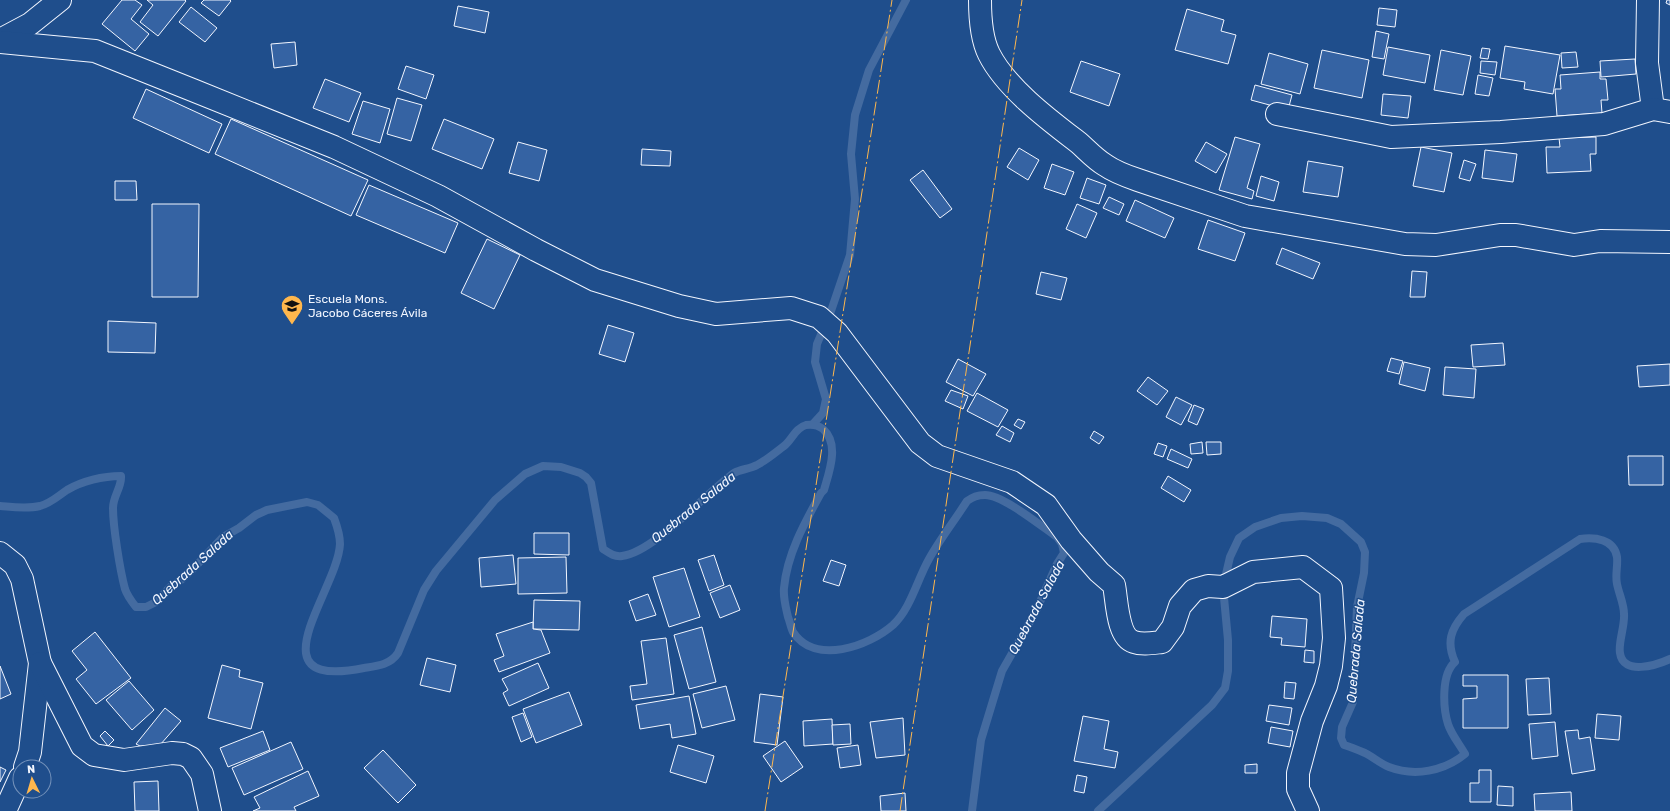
<svg xmlns="http://www.w3.org/2000/svg" width="1670" height="811" font-family="Rubik,sans-serif">
<style>
.lines{fill:none;stroke-linecap:round;stroke-linejoin:round}
.stream{stroke:#446ba0;stroke-width:8}
.building{fill:#3563a3;stroke:#f2f6ff}
.street-casing{stroke:#f2f6ff;stroke-width:24}
.street{stroke:#1f4e8c;stroke-width:22}
.power{stroke:#ffb74d;stroke-width:1;stroke-dasharray:14 3 2 3;stroke-linecap:butt}
.labels{text-anchor:middle;stroke-width:3;stroke-linejoin:round;paint-order:stroke}
.poi-label{font-size:12px;fill:#f2f6ff;stroke:#1f4e8c;text-anchor:start}
.water-label{font-size:13px;font-style:italic;fill:#f2f6ff;stroke:#1f4e8c}
</style>
<rect width="100%" height="100%" fill="#1f4e8c"/>
<g class="lines">
<g class="stream">
<path d="M 813,424 L 823,413 L 826,399 L 815,362 L 817,344 L 831,311 L 850,255 L 855,199 L 851,154 L 855,115 L 869,70 L 906,0"/>
<path d="M 0,506 C 13,507 27,509 40,506 C 51,503 58,496 67,490 C 82,481 103,476 121,476 C 122,487 113,496 113,508 C 113,527 120,570 125,589 C 127,595 132,602 136,607 L 146,607 L 156,602 L 170,587 L 181,580 L 193,569 L 223,537 L 239,528 L 256,515 L 267,510 L 307,502 L 318,505 L 334,518 C 337,526 340,536 340,544 C 338,590 250,691 364,668 C 377,666 390,665 398,653 L 424,590 L 436,571 L 495,500 L 525,474 L 543,466 L 561,467 L 580,473 L 586,477 L 591,483 L 603,549 C 609,553 614,557 622,556 C 654,552 706,493 734,473 C 741,469 750,469 757,465 C 767,460 776,452 784,446 C 792,440 795,428 806,425 C 813,424 818,425 823,429 C 840,444 829,472 824,490 L 821,493 C 805,522 787,554 784,588 C 783,598 786,608 788,617 C 790,622 791,628 793,632 C 815,666 869,646 893,625 C 911,608 917,580 929,559 C 940,539 955,520 967,501 C 973,497 977,495 985,495 C 1003,495 1041,526 1057,537 L 1062,544 L 1064,553 L 1057,564 L 1035,613 L 1002,671 L 981,740 L 972,811"/>
<path d="M 1098,811 L 1212,705 L 1225,688 L 1228,671 L 1228,640 L 1223,587 L 1230,557 L 1239,538 L 1255,527 L 1281,518 L 1302,516 L 1327,518 L 1341,524 L 1361,542 L 1365,552 L 1364,573 L 1357,607 L 1353,702 L 1342,727 L 1341,738 L 1344,745 C 1351,747 1358,750 1365,753 C 1373,757 1381,764 1389,767 C 1415,777 1444,771 1465,754 C 1460,745 1451,734 1448,724 C 1443,708 1441,674 1455,662 C 1446,642 1451,629 1464,614 L 1580,539 C 1595,537 1614,539 1617,557 C 1618,566 1615,575 1617,584 C 1619,594 1624,604 1624,614 C 1625,626 1618,643 1620,653 C 1623,676 1657,665 1670,659"/>
</g>
</g>
<g class="building">
<path d="M 122,0 L 135,0 L 142,5 L 131,19 L 149,34 L 135,51 L 102,24 Z"/>
<path d="M 147,0 L 185,0 L 186,1 L 158,36 L 140,22 L 153,5 Z"/>
<path d="M 204,0 L 230,0 L 231,1 L 219,16 L 201,3 Z"/>
<path d="M 1667,0 L 1670,0 L 1670,5 L 1666,3 Z"/>
<path d="M 458,6 L 489,12 L 485,33 L 454,26 Z"/>
<path d="M 191,7 L 217,28 L 205,42 L 179,22 Z"/>
<path d="M 1379,8 L 1397,10 L 1395,27 L 1377,25 Z"/>
<path d="M 1187,9 L 1224,20 L 1221,31 L 1236,35 L 1228,64 L 1175,50 Z"/>
<path d="M 1376,31 L 1389,34 L 1384,59 L 1372,57 Z"/>
<path d="M 295,42 L 297,65 L 274,68 L 271,44 Z"/>
<path d="M 1505,46 L 1560,55 L 1553,94 L 1524,89 L 1525,82 L 1500,78 Z"/>
<path d="M 1388,47 L 1430,55 L 1425,83 L 1383,75 Z"/>
<path d="M 1482,48 L 1490,49 L 1488,59 L 1480,58 Z"/>
<path d="M 1322,50 L 1369,60 L 1362,98 L 1314,88 Z"/>
<path d="M 1441,50 L 1471,56 L 1463,95 L 1434,90 Z"/>
<path d="M 1576,52 L 1578,67 L 1562,68 L 1561,53 Z"/>
<path d="M 1269,53 L 1308,64 L 1300,94 L 1261,84 Z"/>
<path d="M 1635,59 L 1636,74 L 1601,77 L 1600,61 Z"/>
<path d="M 1081,61 L 1120,74 L 1109,106 L 1070,92 Z"/>
<path d="M 1481,61 L 1497,62 L 1495,75 L 1480,73 Z"/>
<path d="M 406,66 L 434,75 L 426,99 L 398,89 Z"/>
<path d="M 1600,72 L 1600,79 L 1606,79 L 1608,100 L 1601,100 L 1602,113 L 1557,116 L 1555,89 L 1561,89 L 1560,75 Z"/>
<path d="M 1478,75 L 1493,78 L 1489,96 L 1475,94 Z"/>
<path d="M 325,79 L 361,93 L 349,122 L 313,108 Z"/>
<path d="M 1255,85 L 1292,95 L 1288,110 L 1251,100 Z"/>
<path d="M 146,89 L 222,124 L 209,153 L 133,118 Z"/>
<path d="M 1383,94 L 1411,96 L 1408,118 L 1381,115 Z"/>
<path d="M 397,98 L 422,105 L 411,141 L 387,134 Z"/>
<path d="M 363,101 L 390,109 L 380,143 L 352,134 Z"/>
<path d="M 231,119 L 368,180 L 351,216 L 215,154 Z"/>
<path d="M 444,119 L 494,139 L 482,169 L 432,149 Z"/>
<path d="M 1235,137 L 1260,144 L 1247,188 L 1254,191 L 1252,199 L 1219,190 Z"/>
<path d="M 1596,137 L 1596,154 L 1590,154 L 1591,171 L 1547,173 L 1546,147 L 1560,147 L 1559,138 Z"/>
<path d="M 518,142 L 547,150 L 539,181 L 509,173 Z"/>
<path d="M 1206,142 L 1227,154 L 1216,173 L 1195,161 Z"/>
<path d="M 1421,147 L 1452,153 L 1444,192 L 1413,186 Z"/>
<path d="M 1019,148 L 1039,160 L 1028,180 L 1007,167 Z"/>
<path d="M 642,149 L 671,151 L 670,166 L 641,165 Z"/>
<path d="M 1485,150 L 1517,154 L 1513,182 L 1482,178 Z"/>
<path d="M 1464,160 L 1476,164 L 1470,181 L 1459,178 Z"/>
<path d="M 1308,161 L 1343,167 L 1338,197 L 1303,192 Z"/>
<path d="M 1052,164 L 1074,172 L 1065,195 L 1044,188 Z"/>
<path d="M 923,170 L 952,209 L 940,218 L 910,180 Z"/>
<path d="M 1261,176 L 1279,182 L 1274,201 L 1256,196 Z"/>
<path d="M 1087,178 L 1106,185 L 1099,204 L 1080,198 Z"/>
<path d="M 115,181 L 136,181 L 137,200 L 115,200 Z"/>
<path d="M 369,185 L 458,223 L 445,253 L 356,215 Z"/>
<path d="M 1109,197 L 1124,204 L 1119,215 L 1103,208 Z"/>
<path d="M 1135,200 L 1174,218 L 1165,238 L 1126,221 Z"/>
<path d="M 152,204 L 199,204 L 198,297 L 152,297 Z"/>
<path d="M 1077,204 L 1097,213 L 1086,238 L 1066,229 Z"/>
<path d="M 1208,220 L 1245,233 L 1235,261 L 1198,249 Z"/>
<path d="M 487,239 L 520,255 L 494,309 L 461,293 Z"/>
<path d="M 1282,248 L 1320,263 L 1313,279 L 1276,264 Z"/>
<path d="M 1412,271 L 1427,272 L 1425,297 L 1410,297 Z"/>
<path d="M 1041,272 L 1067,278 L 1061,300 L 1036,294 Z"/>
<path d="M 108,321 L 156,323 L 155,353 L 108,352 Z"/>
<path d="M 608,325 L 634,333 L 625,362 L 599,354 Z"/>
<path d="M 1503,343 L 1505,365 L 1473,367 L 1471,345 Z"/>
<path d="M 1391,358 L 1403,361 L 1399,374 L 1387,371 Z"/>
<path d="M 958,359 L 986,374 L 973,396 L 946,382 Z"/>
<path d="M 1404,362 L 1430,368 L 1425,391 L 1399,384 Z"/>
<path d="M 1670,364 L 1670,385 L 1639,387 L 1637,366 Z"/>
<path d="M 1445,367 L 1476,369 L 1474,398 L 1443,395 Z"/>
<path d="M 1148,377 L 1168,391 L 1157,405 L 1137,391 Z"/>
<path d="M 951,390 L 968,396 L 963,409 L 945,401 Z"/>
<path d="M 977,393 L 1008,410 L 998,427 L 967,411 Z"/>
<path d="M 1176,397 L 1192,405 L 1181,425 L 1166,417 Z"/>
<path d="M 1194,405 L 1204,409 L 1197,425 L 1188,421 Z"/>
<path d="M 1018,419 L 1025,422 L 1021,429 L 1014,425 Z"/>
<path d="M 1002,426 L 1014,433 L 1010,442 L 996,435 Z"/>
<path d="M 1094,431 L 1104,437 L 1099,444 L 1090,438 Z"/>
<path d="M 1202,442 L 1203,453 L 1191,454 L 1190,444 Z"/>
<path d="M 1206,442 L 1221,442 L 1221,454 L 1207,455 Z"/>
<path d="M 1158,443 L 1167,446 L 1163,457 L 1154,454 Z"/>
<path d="M 1171,449 L 1192,459 L 1188,468 L 1167,459 Z"/>
<path d="M 1628,456 L 1663,456 L 1663,485 L 1629,485 Z"/>
<path d="M 1168,476 L 1191,490 L 1184,502 L 1161,488 Z"/>
<path d="M 534,533 L 569,533 L 569,555 L 534,554 Z"/>
<path d="M 513,555 L 516,584 L 481,587 L 479,558 Z"/>
<path d="M 714,555 L 724,585 L 709,591 L 698,560 Z"/>
<path d="M 566,557 L 567,593 L 518,594 L 518,558 Z"/>
<path d="M 831,560 L 846,565 L 839,586 L 823,581 Z"/>
<path d="M 684,568 L 700,617 L 669,627 L 653,577 Z"/>
<path d="M 730,585 L 740,610 L 720,618 L 710,593 Z"/>
<path d="M 648,594 L 656,615 L 636,621 L 629,601 Z"/>
<path d="M 534,600 L 580,601 L 579,630 L 533,629 Z"/>
<path d="M 1272,616 L 1307,619 L 1305,647 L 1281,645 L 1282,638 L 1270,637 Z"/>
<path d="M 533,622 L 533,629 L 541,630 L 550,653 L 499,672 L 494,660 L 504,656 L 496,634 Z"/>
<path d="M 702,627 L 716,682 L 689,689 L 674,635 Z"/>
<path d="M 95,632 L 131,678 L 96,704 L 76,679 L 87,670 L 72,651 Z"/>
<path d="M 666,638 L 674,694 L 632,700 L 630,686 L 647,684 L 641,641 Z"/>
<path d="M 1305,650 L 1314,651 L 1314,663 L 1304,662 Z"/>
<path d="M 427,658 L 456,665 L 450,692 L 420,685 Z"/>
<path d="M 538,663 L 549,688 L 509,706 L 503,693 L 508,690 L 502,679 Z"/>
<path d="M 222,665 L 240,670 L 239,677 L 263,683 L 251,729 L 208,718 Z"/>
<path d="M 0,666 L 11,694 L 0,699 Z"/>
<path d="M 1463,675 L 1508,675 L 1508,728 L 1463,728 L 1463,699 L 1477,698 L 1477,686 L 1463,686 Z"/>
<path d="M 1549,678 L 1551,714 L 1528,715 L 1526,679 Z"/>
<path d="M 129,681 L 154,710 L 132,730 L 106,700 Z"/>
<path d="M 1285,682 L 1296,683 L 1294,699 L 1284,698 Z"/>
<path d="M 726,686 L 735,720 L 702,728 L 693,694 Z"/>
<path d="M 569,692 L 582,725 L 536,743 L 523,709 Z"/>
<path d="M 760,694 L 783,697 L 777,745 L 754,742 Z"/>
<path d="M 689,696 L 696,734 L 672,738 L 670,724 L 640,729 L 636,705 Z"/>
<path d="M 1269,705 L 1292,708 L 1289,725 L 1266,721 Z"/>
<path d="M 165,708 L 181,721 L 160,745 L 140,746 L 136,744 Z"/>
<path d="M 523,713 L 532,737 L 521,742 L 512,717 Z"/>
<path d="M 1597,714 L 1621,716 L 1619,740 L 1595,738 Z"/>
<path d="M 1083,716 L 1109,721 L 1104,749 L 1118,752 L 1115,768 L 1074,761 Z"/>
<path d="M 903,718 L 905,755 L 876,758 L 870,722 Z"/>
<path d="M 832,719 L 833,744 L 804,746 L 803,721 Z"/>
<path d="M 1555,722 L 1558,756 L 1532,759 L 1529,724 Z"/>
<path d="M 850,724 L 851,744 L 833,745 L 832,725 Z"/>
<path d="M 1271,727 L 1293,731 L 1290,747 L 1268,743 Z"/>
<path d="M 1578,730 L 1579,739 L 1590,737 L 1595,770 L 1572,774 L 1565,731 Z"/>
<path d="M 105,731 L 114,740 L 108,746 L 100,736 Z"/>
<path d="M 263,731 L 270,750 L 228,767 L 220,748 Z"/>
<path d="M 785,741 L 803,767 L 781,782 L 763,756 Z"/>
<path d="M 291,742 L 303,769 L 244,795 L 232,768 Z"/>
<path d="M 678,745 L 714,756 L 706,783 L 670,772 Z"/>
<path d="M 858,745 L 861,765 L 840,768 L 837,748 Z"/>
<path d="M 383,750 L 416,785 L 398,803 L 364,768 Z"/>
<path d="M 1257,764 L 1257,773 L 1245,773 L 1245,765 Z"/>
<path d="M 0,767 L 6,770 L 0,782 Z"/>
<path d="M 1479,770 L 1491,770 L 1491,802 L 1470,802 L 1470,783 L 1479,783 Z"/>
<path d="M 308,771 L 319,796 L 294,807 L 296,811 L 253,811 L 260,808 L 254,797 Z"/>
<path d="M 1077,775 L 1087,777 L 1084,793 L 1074,791 Z"/>
<path d="M 158,781 L 159,811 L 135,811 L 134,782 Z"/>
<path d="M 1498,786 L 1513,787 L 1513,806 L 1497,805 Z"/>
<path d="M 1571,792 L 1572,811 L 1535,811 L 1534,794 Z"/>
<path d="M 905,793 L 906,811 L 881,811 L 880,796 Z"/>
</g>
<g class="lines">
<g class="street-casing">
<g id="street">
<path d="M 980,0 C 980,17 981,38 989,54 C 1006,88 1049,120 1079,143 C 1087,150 1095,159 1105,165 C 1115,172 1126,176 1138,180 L 1245,216 L 1405,244 L 1436,245 L 1500,235 L 1516,235 L 1574,245 L 1600,241 L 1670,242"/>
<path d="M 1648,0 L 1647,63 L 1653,109"/>
<path d="M 0,40 L 30,24 L 60,0"/>
<path d="M 0,42 L 95,51 L 195,91 L 334,147 L 438,196 L 536,250 L 595,280 L 679,306 L 716,314 L 791,308 L 819,317 L 837,333 L 920,443 L 937,456 L 1012,482 L 1046,505 L 1071,540 L 1099,572 L 1114,585 C 1117,600 1117,637 1134,642 C 1142,645 1153,643 1162,642 L 1173,627 L 1180,606 L 1194,590 L 1208,586 L 1223,587 L 1253,572 L 1303,567 L 1331,588 L 1334,638 L 1331,666 L 1326,686 L 1312,721 L 1298,773 L 1298,789 L 1308,811"/>
<path d="M 1277,114 L 1391,137 L 1501,132 L 1604,124 L 1653,109 L 1670,112"/>
<path d="M 0,553 L 15,565 L 22,579 L 40,663 L 30,752 L 25,767"/>
<path d="M 40,663 L 82,746 L 94,755 L 124,760 L 172,753 L 183,754 L 191,758 L 202,774 L 210,811"/>
<path d="M 5,811 L 20,778"/>
</g>
</g>
<use href="#street" class="street"/>
<g class="power">
<path d="M 765,811 L 892,0"/>
<path d="M 900,811 L 1022,0"/>
</g>
</g>
<defs>
<g id="school-pin" transform="scale(1.15)"><path d="M0 17L-7.5 6A9.5 9.5 0 1 1 7.5 6Z" fill="#ffb74d" stroke="#1f4e8c"/><path d="M0-5L7-2L0 1L-7-2ZM-4 1L0 2.5L4 1V4Q0 6-4 4Z" fill="#111"/></g>
</defs>
<g fill-rule="evenodd">
<use href="#school-pin" x="292" y="306"/>
</g>
<g class="labels">
<g class="poi-label">
<text x="308" y="303">Escuela Mons.<tspan x="308" dy="14">Jacobo Cáceres Ávila</tspan></text>
</g>
<g class="water-label">
<text transform="translate(693 507) rotate(-39)" y="5">Quebrada Salada</text>
<text transform="translate(192 567) rotate(-42)" y="5">Quebrada Salada</text>
<text transform="translate(1036 607) rotate(-62)" y="5">Quebrada Salada</text>
<text transform="translate(1355 651) rotate(-85)" y="5">Quebrada Salada</text>
</g>
</g>
<g transform="translate(32 779) rotate(355)"><circle r="19" fill="#1f4e8c" stroke="#7391ba"/>
<path d="M0-3L7 15L0 10L-7 15Z" fill="#ffb74d"/>
<text y="-6" font-size="11" font-weight="bold" text-anchor="middle" fill="#f2f6ff">N</text>
</g>
</svg>
